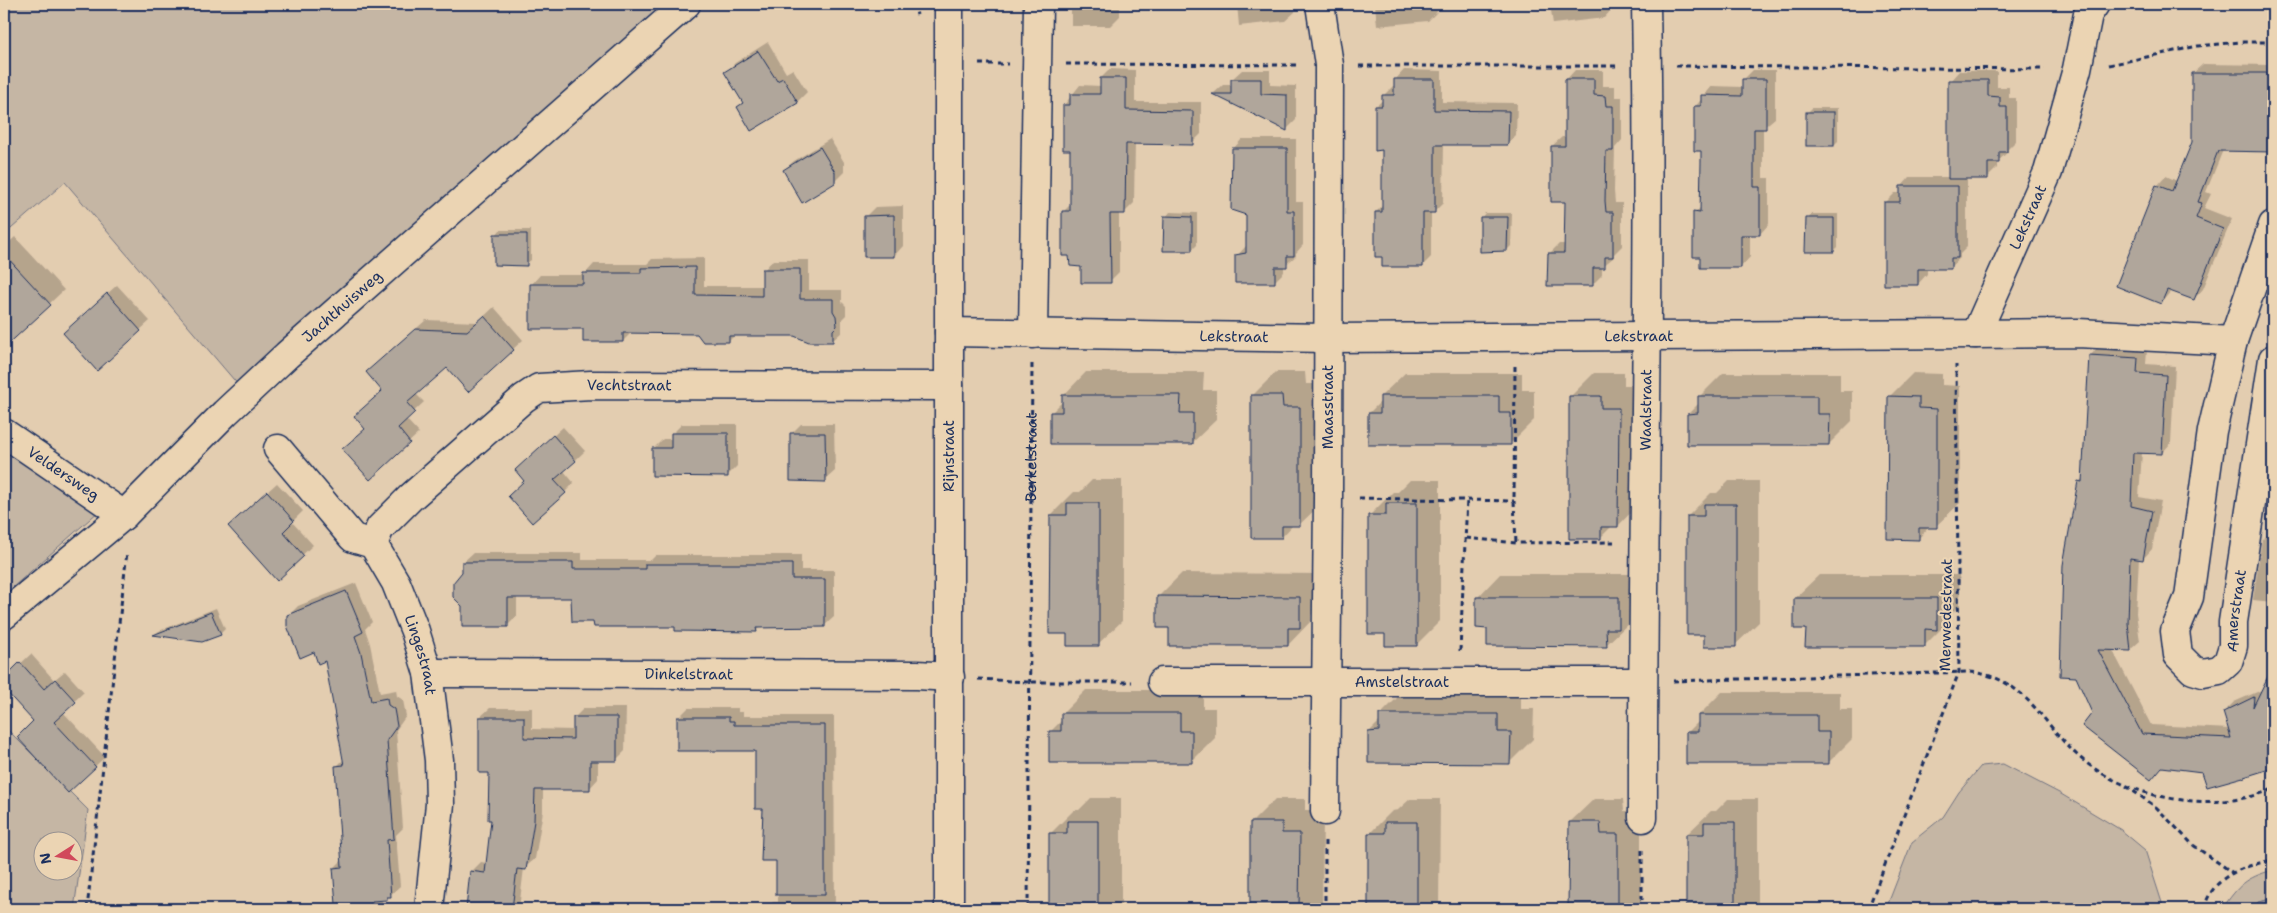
<svg xmlns="http://www.w3.org/2000/svg" width="2277" height="913" font-family="'Shantell Sans',sans-serif">
<style>
.green{fill:#c5b6a4;stroke:#707281;fill-rule:evenodd}
.water{fill:#9f9695;stroke:#6a6d7f}
.shadow{fill:#0003}
.building{fill:#b0a69b;stroke:#1b2f5e}
.lines{fill:none;stroke-linecap:round;stroke-linejoin:round}
.street-casing{stroke:#1b2f5e;stroke-width:31}
.path{stroke:#1b2f5e;stroke-width:3;stroke-dasharray:5 4;stroke-linecap:butt}
.street{stroke:#ebd4b3;stroke-width:28}
.labels{text-anchor:middle;stroke-width:4.5;stroke-linejoin:round;paint-order:stroke}
.street-label{font-size:15px;fill:#1b2f5e;stroke:#ebd4b3}
</style>
<rect width="100%" height="100%" fill="#e3cdb0"/>
<filter id="ink" filterUnits="userSpaceOnUse"><feTurbulence type="fractalNoise" baseFrequency=".02" numOctaves="2"/><feDisplacementMap in="SourceGraphic" scale="10" xChannelSelector="R" yChannelSelector="G"/><feConvolveMatrix kernelMatrix="1 2 1 2 8 2 1 2 1" color-interpolation-filters="sRGB"/></filter>
<g filter="url(#ink)">
<g class="green">
<path d="M 4,4 L 668,4 L 240,387 L 65,182 L 4,235 Z"/>
<path d="M 4,446 L 99,511 L 4,595 Z"/>
<path d="M 4,726 L 88,810 L 74,909 L 4,909 ZM 42,840 L 72,840 L 72,870 L 42,870 Z"/>
<path d="M 2003,764 L 2061,794 L 2121,830 L 2145,850 L 2164,909 L 1886,909 L 1912,842 L 1943,817 L 1959,792 L 1981,766 Z"/>
<path d="M 2273,870 L 2273,897 L 2260,901 L 2249,909 L 2222,909 C 2239,885 2245,878 2273,870 Z"/>
</g>
<path class="water" d="M 2273,897 L 2273,909 L 2249,909 L 2260,901 Z"/>
<g class="shadow">
<path d="M 1071,4 L 1120,4 L 1120,16 L 1110,26 L 1071,26 Z"/>
<path d="M 1237,4 L 1294,4 L 1295,12 L 1285,21 L 1239,26 Z"/>
<path d="M 1375,4 L 1436,4 L 1437,12 L 1428,21 L 1377,26 Z"/>
<path d="M 1550,4 L 1613,4 L 1613,8 L 1604,18 L 1553,24 Z"/>
<path d="M 768,42 L 786,73 L 793,69 L 807,92 L 797,102 L 738,107 L 743,102 L 726,72 L 735,63 Z"/>
<path d="M 2203,64 L 2273,65 L 2273,150 L 2223,150 L 2206,192 L 2211,194 L 2204,208 L 2232,219 L 2203,289 L 2194,299 L 2172,290 L 2161,303 L 2157,186 L 2166,176 L 2177,181 L 2193,142 L 2193,73 Z"/>
<path d="M 1110,69 L 1135,70 L 1135,102 L 1201,102 L 1201,134 L 1192,143 L 1135,143 L 1134,203 L 1125,212 L 1119,213 L 1119,272 L 1110,281 L 1083,265 L 1063,212 L 1071,204 L 1071,149 L 1064,105 L 1080,85 L 1101,86 L 1101,78 Z"/>
<path d="M 1242,70 L 1270,70 L 1270,85 L 1296,86 L 1296,120 L 1287,129 L 1214,93 L 1223,85 L 1232,85 L 1232,79 Z"/>
<path d="M 1404,70 L 1442,71 L 1442,102 L 1517,103 L 1516,135 L 1507,144 L 1444,144 L 1443,203 L 1434,212 L 1431,212 L 1431,257 L 1422,266 L 1376,212 L 1383,205 L 1384,161 L 1376,106 L 1384,99 L 1384,95 L 1393,86 L 1395,86 L 1395,80 Z"/>
<path d="M 1575,70 L 1603,70 L 1603,86 L 1615,86 L 1615,97 L 1622,97 L 1622,140 L 1615,148 L 1614,191 L 1615,203 L 1622,203 L 1622,246 L 1614,254 L 1614,257 L 1602,267 L 1602,275 L 1593,284 L 1549,254 L 1559,244 L 1566,244 L 1566,200 L 1552,146 L 1562,137 L 1566,137 L 1566,80 Z"/>
<path d="M 1753,70 L 1775,70 L 1775,118 L 1763,128 L 1763,178 L 1769,178 L 1769,224 L 1760,234 L 1750,234 L 1750,257 L 1741,267 L 1695,213 L 1702,206 L 1702,150 L 1695,107 L 1712,86 L 1743,87 L 1743,80 Z"/>
<path d="M 1959,71 L 1997,71 L 1997,87 L 2009,87 L 2009,98 L 2016,98 L 2016,141 L 2008,149 L 2008,152 L 1997,162 L 1997,168 L 1987,178 L 1967,178 L 1967,247 L 1960,254 L 1960,258 L 1950,267 L 1927,267 L 1927,274 L 1918,284 L 1885,203 L 1895,193 L 1901,193 L 1901,187 L 1910,177 L 1949,177 L 1950,81 Z"/>
<path d="M 1812,108 L 1838,108 L 1838,141 L 1834,145 L 1807,113 Z"/>
<path d="M 830,139 L 844,162 L 844,172 L 834,182 L 784,170 L 794,161 Z"/>
<path d="M 1242,139 L 1296,139 L 1296,202 L 1303,202 L 1303,245 L 1296,253 L 1296,256 L 1284,266 L 1284,272 L 1274,282 L 1237,256 L 1246,246 L 1247,214 L 1233,149 Z"/>
<path d="M 903,206 L 903,246 L 894,256 L 866,216 L 875,207 Z"/>
<path d="M 1170,212 L 1197,213 L 1197,245 L 1192,250 L 1166,217 Z"/>
<path d="M 1485,213 L 1512,213 L 1511,246 L 1507,250 L 1481,218 Z"/>
<path d="M 1812,214 L 1838,214 L 1838,247 L 1834,251 L 1808,219 Z"/>
<path d="M 500,230 L 531,230 L 531,260 L 526,264 L 496,235 Z"/>
<path d="M 15,237 L 64,290 L 4,346 L 4,247 Z"/>
<path d="M 704,258 L 704,286 L 764,286 L 764,270 L 773,260 L 809,260 L 809,290 L 842,290 L 842,302 L 846,306 L 846,315 L 842,319 L 842,332 L 832,341 L 794,335 L 735,335 L 729,341 L 698,332 L 632,332 L 623,341 L 584,328 L 531,285 L 540,275 L 584,275 L 594,264 L 647,264 L 652,259 Z"/>
<path d="M 117,285 L 150,321 L 97,369 L 74,324 Z"/>
<path d="M 494,307 L 523,340 L 468,390 L 447,366 L 416,394 L 424,402 L 406,419 L 419,433 L 370,478 L 366,428 L 384,390 L 377,363 L 426,320 L 478,322 Z"/>
<path d="M 2099,346 L 2147,349 L 2146,364 L 2175,366 L 2171,443 L 2162,453 L 2142,452 L 2139,497 L 2161,501 L 2152,549 L 2143,559 L 2139,558 L 2136,613 L 2140,641 L 2130,650 L 2112,649 L 2151,725 L 2230,729 L 2224,712 L 2234,702 L 2264,689 L 2273,669 L 2273,767 L 2208,786 L 2203,771 L 2163,766 L 2151,778 L 2093,714 L 2079,482 L 2084,477 L 2090,356 Z"/>
<path d="M 1086,372 L 1204,372 L 1203,390 L 1216,390 L 1216,420 L 1192,443 L 1051,413 L 1063,401 L 1063,396 Z"/>
<path d="M 1276,372 L 1305,372 L 1306,384 L 1323,384 L 1323,502 L 1299,525 L 1293,525 L 1282,537 L 1252,396 Z"/>
<path d="M 1405,373 L 1522,373 L 1522,390 L 1534,390 L 1534,420 L 1511,443 L 1369,413 L 1381,401 L 1381,396 Z"/>
<path d="M 1594,373 L 1624,373 L 1624,385 L 1642,385 L 1641,502 L 1618,526 L 1612,526 L 1600,538 L 1571,396 Z"/>
<path d="M 1723,373 L 1840,373 L 1840,391 L 1852,391 L 1852,421 L 1829,444 L 1688,414 L 1699,403 L 1699,397 Z"/>
<path d="M 1913,373 L 1942,374 L 1942,385 L 1960,386 L 1960,503 L 1936,526 L 1930,526 L 1919,538 L 1889,397 Z"/>
<path d="M 682,424 L 737,424 L 737,466 L 728,475 L 653,449 L 663,439 L 672,439 L 672,434 Z"/>
<path d="M 801,424 L 834,424 L 835,471 L 825,480 L 792,433 Z"/>
<path d="M 563,427 L 585,451 L 564,471 L 574,483 L 565,492 L 526,481 L 526,461 Z"/>
<path d="M 1092,480 L 1122,480 L 1122,621 L 1098,644 L 1068,632 L 1051,515 L 1074,492 L 1080,492 Z"/>
<path d="M 1410,480 L 1440,480 L 1440,621 L 1416,645 L 1369,516 L 1393,492 L 1398,492 Z"/>
<path d="M 1729,481 L 1759,481 L 1759,622 L 1735,645 L 1705,634 L 1688,516 L 1711,493 L 1717,493 Z"/>
<path d="M 277,483 L 303,511 L 292,522 L 313,545 L 277,579 L 239,517 Z"/>
<path d="M 2272,531 L 2273,602 L 2253,600 L 2262,540 Z"/>
<path d="M 473,553 L 582,553 L 582,560 L 651,560 L 656,555 L 801,555 L 801,570 L 834,570 L 834,617 L 824,626 L 761,626 L 756,631 L 594,621 L 573,596 L 517,596 L 517,616 L 507,626 L 463,573 L 463,562 Z"/>
<path d="M 1182,573 L 1323,574 L 1323,604 L 1311,615 L 1311,621 L 1288,645 L 1170,627 L 1158,597 Z"/>
<path d="M 1500,574 L 1642,574 L 1642,604 L 1630,616 L 1630,622 L 1606,645 L 1489,628 L 1477,598 Z"/>
<path d="M 1819,575 L 1959,575 L 1960,605 L 1948,617 L 1948,622 L 1924,646 L 1807,628 L 1795,598 Z"/>
<path d="M 356,583 L 372,622 L 365,629 L 370,644 L 380,693 L 396,690 L 397,696 L 403,700 L 406,716 L 396,730 L 403,828 L 396,835 L 400,886 L 386,899 L 382,899 L 382,909 L 338,909 L 334,868 L 343,859 L 337,766 L 344,759 L 326,660 L 314,651 L 288,616 L 298,606 Z"/>
<path d="M 216,608 L 225,629 L 220,634 L 155,634 L 159,631 Z"/>
<path d="M 31,654 L 54,680 L 65,671 L 84,692 L 63,712 L 105,757 L 68,791 L 34,721 L 4,688 L 4,679 Z"/>
<path d="M 1086,690 L 1203,690 L 1203,708 L 1215,708 L 1215,738 L 1192,761 L 1050,732 L 1062,720 L 1062,714 Z"/>
<path d="M 1404,691 L 1521,691 L 1521,709 L 1534,709 L 1533,739 L 1510,762 L 1369,732 L 1380,721 L 1380,715 Z"/>
<path d="M 1722,692 L 1840,692 L 1840,709 L 1852,709 L 1852,739 L 1828,763 L 1687,733 L 1699,721 L 1699,715 Z"/>
<path d="M 490,708 L 532,708 L 532,729 L 574,730 L 575,717 L 584,708 L 626,708 L 625,751 L 616,760 L 598,760 L 598,779 L 589,789 L 543,788 L 543,811 L 535,859 L 524,868 L 519,909 L 467,909 L 472,871 L 481,862 L 487,863 L 493,819 L 490,772 L 480,717 Z"/>
<path d="M 688,708 L 738,708 L 738,712 L 743,712 L 743,716 L 834,716 L 835,909 L 765,909 L 773,902 L 778,902 L 778,860 L 764,808 L 756,750 L 678,718 Z"/>
<path d="M 1091,798 L 1121,798 L 1121,909 L 1050,909 L 1050,834 L 1074,810 L 1079,810 Z"/>
<path d="M 1275,799 L 1305,799 L 1305,810 L 1323,810 L 1322,909 L 1251,909 L 1252,822 Z"/>
<path d="M 1410,799 L 1440,799 L 1439,909 L 1369,909 L 1369,834 L 1392,811 L 1398,810 Z"/>
<path d="M 1594,799 L 1623,799 L 1624,811 L 1641,811 L 1641,909 L 1570,909 L 1570,822 Z"/>
<path d="M 1728,799 L 1758,799 L 1758,909 L 1687,909 L 1687,834 L 1711,811 L 1716,811 Z"/>
<path d="M 602,907 L 604,909 L 582,909 L 583,908 Z"/>
</g>
<g class="building">
<path d="M 758,51 L 777,81 L 783,78 L 798,103 L 751,131 L 737,107 L 743,103 L 724,72 Z"/>
<path d="M 2192,73 L 2273,73 L 2273,152 L 2218,151 L 2198,202 L 2202,203 L 2196,218 L 2223,229 L 2194,300 L 2167,290 L 2161,304 L 2116,286 L 2156,185 L 2172,191 L 2192,142 Z"/>
<path d="M 1100,78 L 1126,78 L 1126,110 L 1193,111 L 1193,145 L 1126,144 L 1125,214 L 1110,214 L 1111,283 L 1081,283 L 1081,267 L 1070,266 L 1069,256 L 1062,256 L 1062,211 L 1070,211 L 1070,150 L 1063,150 L 1063,105 L 1070,105 L 1070,94 L 1100,94 Z"/>
<path d="M 1231,79 L 1261,79 L 1261,94 L 1287,95 L 1287,131 L 1212,94 L 1231,94 Z"/>
<path d="M 1394,79 L 1434,79 L 1434,110 L 1509,111 L 1508,145 L 1435,145 L 1435,213 L 1423,213 L 1423,267 L 1382,267 L 1382,257 L 1375,257 L 1375,212 L 1382,212 L 1382,150 L 1375,151 L 1375,106 L 1382,106 L 1382,95 L 1394,95 Z"/>
<path d="M 1565,79 L 1594,79 L 1594,95 L 1605,96 L 1606,106 L 1613,106 L 1613,151 L 1606,151 L 1605,201 L 1606,212 L 1613,212 L 1613,257 L 1605,257 L 1605,268 L 1593,268 L 1593,286 L 1547,286 L 1548,253 L 1564,253 L 1565,202 L 1551,202 L 1551,146 L 1565,146 Z"/>
<path d="M 1742,79 L 1766,79 L 1766,129 L 1754,129 L 1754,187 L 1760,187 L 1760,235 L 1741,235 L 1741,268 L 1700,268 L 1700,257 L 1693,257 L 1693,212 L 1700,213 L 1701,162 L 1701,151 L 1694,151 L 1694,106 L 1701,106 L 1701,95 L 1742,96 Z"/>
<path d="M 1948,80 L 1988,80 L 1988,96 L 2000,97 L 2000,107 L 2007,107 L 2007,152 L 1999,152 L 1999,163 L 1988,163 L 1988,179 L 1948,179 Z"/>
<rect x="1806" y="112" width="28" height="34"/>
<path d="M 820,147 L 835,172 L 835,183 L 802,203 L 783,170 Z"/>
<path d="M 1232,148 L 1287,148 L 1287,211 L 1294,211 L 1294,256 L 1287,256 L 1287,267 L 1275,267 L 1275,283 L 1235,283 L 1235,255 L 1246,253 L 1246,215 L 1231,210 Z"/>
<path d="M 1900,186 L 1958,186 L 1958,258 L 1951,258 L 1951,269 L 1918,269 L 1918,285 L 1884,285 L 1884,202 L 1900,202 Z"/>
<path d="M 894,215 L 894,257 L 864,257 L 864,216 Z"/>
<path d="M 1164,216 L 1192,217 L 1192,251 L 1163,251 Z"/>
<path d="M 1480,217 L 1508,217 L 1507,251 L 1480,252 Z"/>
<path d="M 1806,218 L 1834,218 L 1834,252 L 1805,252 Z"/>
<path d="M 494,234 L 527,234 L 527,266 L 494,265 Z"/>
<path d="M 4,254 L 51,305 L 4,348 Z"/>
<path d="M 695,267 L 695,295 L 762,296 L 762,269 L 800,269 L 800,299 L 833,299 L 833,311 L 836,316 L 837,326 L 833,330 L 833,342 L 809,342 L 794,336 L 729,336 L 729,342 L 703,342 L 697,334 L 623,333 L 623,342 L 583,342 L 583,329 L 530,329 L 530,284 L 583,284 L 583,273 L 641,273 L 641,268 Z"/>
<path d="M 107,293 L 141,331 L 97,371 L 63,333 Z"/>
<path d="M 484,316 L 514,350 L 468,392 L 447,368 L 407,403 L 415,412 L 398,428 L 410,443 L 370,480 L 342,449 L 365,429 L 354,416 L 382,391 L 366,372 L 415,329 L 467,331 Z"/>
<path d="M 2089,355 L 2138,358 L 2137,373 L 2166,375 L 2162,454 L 2133,453 L 2131,506 L 2152,511 L 2143,560 L 2130,558 L 2128,623 L 2131,651 L 2098,650 L 2142,734 L 2231,738 L 2223,712 L 2254,697 L 2253,707 L 2273,666 L 2273,768 L 2244,777 L 2244,779 L 2243,777 L 2207,787 L 2202,772 L 2162,767 L 2151,780 L 2082,726 L 2092,713 L 2076,677 L 2060,676 L 2063,565 L 2078,481 L 2082,482 Z"/>
<path d="M 1062,395 L 1181,395 L 1180,413 L 1193,413 L 1193,444 L 1050,444 L 1050,412 L 1062,412 Z"/>
<path d="M 1251,395 L 1282,395 L 1283,407 L 1300,407 L 1300,526 L 1282,526 L 1282,538 L 1251,538 Z"/>
<path d="M 1380,396 L 1499,396 L 1499,413 L 1511,413 L 1511,445 L 1368,445 L 1368,413 L 1380,413 Z"/>
<path d="M 1569,396 L 1601,396 L 1601,408 L 1619,408 L 1618,527 L 1601,527 L 1601,539 L 1569,539 Z"/>
<path d="M 1698,396 L 1817,396 L 1817,414 L 1830,414 L 1829,445 L 1687,445 L 1687,414 L 1698,413 Z"/>
<path d="M 1888,396 L 1919,397 L 1919,408 L 1937,409 L 1937,528 L 1919,528 L 1919,540 L 1887,539 Z"/>
<path d="M 671,433 L 728,433 L 728,477 L 652,476 L 652,448 L 671,448 Z"/>
<path d="M 790,433 L 825,433 L 826,482 L 790,481 Z"/>
<path d="M 553,435 L 576,461 L 554,480 L 566,493 L 532,523 L 508,496 L 524,481 L 515,470 Z"/>
<path d="M 267,491 L 294,521 L 283,532 L 304,556 L 277,581 L 228,526 Z"/>
<path d="M 1067,503 L 1099,503 L 1099,646 L 1067,646 L 1067,634 L 1049,634 L 1050,515 L 1067,515 Z"/>
<path d="M 1386,503 L 1417,503 L 1417,646 L 1385,646 L 1385,634 L 1368,634 L 1368,515 L 1386,515 Z"/>
<path d="M 1704,504 L 1736,504 L 1736,647 L 1704,647 L 1704,635 L 1687,635 L 1687,516 L 1704,516 Z"/>
<path d="M 462,562 L 573,562 L 573,569 L 645,569 L 645,564 L 792,564 L 792,579 L 825,579 L 825,627 L 756,628 L 757,632 L 675,631 L 675,627 L 594,627 L 593,622 L 572,622 L 571,598 L 508,598 L 508,627 L 462,627 L 462,606 L 453,597 L 453,583 L 462,572 Z"/>
<path d="M 346,591 L 363,632 L 355,636 L 361,653 L 371,701 L 387,698 L 388,705 L 394,709 L 397,726 L 387,740 L 394,839 L 387,840 L 391,897 L 387,897 L 387,900 L 372,901 L 373,909 L 340,909 L 340,903 L 336,904 L 333,868 L 342,867 L 335,766 L 344,765 L 325,661 L 318,664 L 314,652 L 300,658 L 287,626 L 287,615 Z"/>
<path d="M 1157,596 L 1300,597 L 1300,628 L 1288,628 L 1288,646 L 1169,646 L 1169,628 L 1157,628 Z"/>
<path d="M 1476,597 L 1619,597 L 1619,629 L 1606,629 L 1607,647 L 1487,646 L 1487,629 L 1476,628 Z"/>
<path d="M 1794,598 L 1937,598 L 1937,630 L 1925,629 L 1925,647 L 1805,647 L 1806,629 L 1794,629 Z"/>
<path d="M 211,612 L 221,635 L 202,642 L 153,635 Z"/>
<path d="M 20,662 L 44,689 L 55,679 L 76,702 L 54,722 L 96,767 L 68,793 L 17,737 L 33,721 L 4,689 L 4,678 Z"/>
<path d="M 1061,713 L 1180,713 L 1180,731 L 1192,731 L 1192,763 L 1049,763 L 1049,731 L 1061,731 Z"/>
<path d="M 1379,714 L 1498,714 L 1498,732 L 1511,732 L 1510,764 L 1368,763 L 1368,732 L 1379,731 Z"/>
<path d="M 1698,715 L 1817,715 L 1817,732 L 1829,732 L 1829,764 L 1686,764 L 1686,732 L 1698,732 Z"/>
<path d="M 479,717 L 524,717 L 524,738 L 573,739 L 573,717 L 617,717 L 617,761 L 590,761 L 590,790 L 535,790 L 534,821 L 526,870 L 517,869 L 512,909 L 466,909 L 470,871 L 485,873 L 491,820 L 488,820 L 489,773 L 479,773 Z"/>
<path d="M 677,717 L 729,717 L 729,721 L 734,721 L 734,725 L 825,725 L 825,895 L 776,895 L 776,861 L 761,861 L 763,809 L 755,809 L 755,751 L 677,751 Z"/>
<path d="M 1067,821 L 1098,821 L 1098,909 L 1049,909 L 1049,833 L 1067,833 Z"/>
<path d="M 1250,822 L 1282,822 L 1282,833 L 1300,833 L 1299,909 L 1250,909 Z"/>
<path d="M 1385,822 L 1417,822 L 1417,909 L 1368,909 L 1368,833 L 1385,833 Z"/>
<path d="M 1569,822 L 1600,822 L 1601,834 L 1618,834 L 1618,909 L 1568,909 Z"/>
<path d="M 1704,822 L 1735,822 L 1735,909 L 1686,909 L 1686,834 L 1704,834 Z"/>
</g>
<g class="lines">
<g class="street-casing">
<g id="street">
<path d="M 949,4 L 949,909"/>
<path d="M 1320,4 L 1329,65 L 1328,498 L 1325,811"/>
<path id="s2" d="M 2273,225 L 2233,341 L 2212,431 L 2189,597 L 2175,631 L 2178,655 L 2193,670 L 2203,673 L 2219,670 L 2228,662 L 2233,646 L 2233,622 L 2273,359"/>
<path id="s3" d="M 949,332 L 1327,338 L 1976,334 L 2048,172 L 2077,69 L 2088,14 L 2095,4"/>
<path d="M 1033,334 L 1038,4"/>
<path d="M 1976,334 L 2078,333 L 2233,341"/>
<path id="s4" d="M 4,433 L 124,515"/>
<path id="s5" d="M 278,449 L 353,538 L 373,544 L 396,583 L 415,631 L 428,673 L 439,760 L 440,804 L 429,909"/>
<path id="s6" d="M 373,544 L 380,528 L 411,497 L 524,398 L 539,388 L 591,385 L 949,386"/>
<path id="s7" d="M 4,615 L 124,515 L 225,413 L 287,355 L 686,4"/>
<path id="s8" d="M 428,673 L 917,675 L 950,677"/>
<path id="s9" d="M 1162,682 L 1642,682"/>
<path id="s10" d="M 1643,818 C 1642,546 1651,275 1646,4"/>
</g>
</g>
<g class="path">
<path d="M 914,4 L 917,15"/>
<path d="M 979,64 L 1008,64"/>
<path d="M 1066,64 L 1298,65"/>
<path d="M 2109,65 L 2198,46 L 2241,42 L 2273,42"/>
<path d="M 1359,66 L 1618,66"/>
<path d="M 1676,66 L 2045,69"/>
<path d="M 1515,366 L 1514,501 L 1516,543"/>
<path d="M 1359,498 L 1514,501"/>
<path d="M 1466,538 L 1516,543 L 1614,542"/>
<path d="M 1460,651 L 1467,499"/>
<path d="M 978,679 L 1028,682 L 1132,682"/>
<path d="M 1673,681 L 1969,672 C 2024,676 2041,722 2077,755 C 2125,799 2213,815 2273,789"/>
<path d="M 2126,786 L 2156,807 L 2193,845 L 2233,873"/>
<path d="M 87,909 L 127,552"/>
<path id="s1" d="M 1028,909 L 1032,362"/>
<path d="M 1325,909 L 1325,840"/>
<path d="M 1642,909 L 1642,847"/>
<path d="M 1868,909 L 1959,672 L 1956,365"/>
<path d="M 2204,909 C 2212,876 2243,866 2273,860"/>
</g>
<use href="#street" class="street"/>
</g>
</g>
<g class="labels">
<g class="street-label">
<text dy="5" stroke="none"><textPath href="#s3" startOffset="1155">Lekstraat</textPath></text>
<text dy="5" stroke="none"><textPath href="#s7" startOffset="458">Jachthuisweg</textPath></text>
<text dy="5" stroke="none"><textPath href="#s3" startOffset="690">Lekstraat</textPath></text>
<text dy="5" stroke="none"><textPath href="#s3" startOffset="285">Lekstraat</textPath></text>
<text dy="5" stroke="none"><textPath href="#s6" startOffset="320">Vechtstraat</textPath></text>
<text transform="translate(1328 407) rotate(-90)" y="5">Maasstraat</text>
<text dy="5" stroke="none"><textPath href="#s10" startOffset="408">Waalstraat</textPath></text>
<text transform="translate(949 456) rotate(-90)" y="5">Rijnstraat</text>
<text dy="5" stroke="none"><textPath href="#s1" startOffset="452">Berkelstraat</textPath></text>
<text dy="5" stroke="none"><textPath href="#s4" startOffset="72">Veldersweg</textPath></text>
<text dy="5" stroke="none"><textPath href="#s2" startOffset="556">Amerstraat</textPath></text>
<text transform="translate(1946 615) rotate(-89)" y="5">Merwedestraat</text>
<text dy="5" stroke="none"><textPath href="#s5" startOffset="259">Lingestraat</textPath></text>
<text dy="5" stroke="none"><textPath href="#s8" startOffset="261">Dinkelstraat</textPath></text>
<text dy="5" stroke="none"><textPath href="#s9" startOffset="240">Amstelstraat</textPath></text>
</g>
</g>
<rect width="2277" height="913" fill="none" stroke="#ebd4b3" stroke-width="20"/>
<rect x="10" y="10" width="2257" height="893" fill="none" stroke="#1b2f5e" stroke-width="2" filter="url(#ink)"/>
<g transform="translate(58 856) rotate(259)"><circle r="24" fill="#ebd4b3" stroke="#989291"/>
<path d="M0-4L9 19L0 12L-9 19Z" fill="#d1495b"/>
<text y="-8" font-size="14" font-weight="bold" text-anchor="middle" fill="#1b2f5e">N</text>
</g>
</svg>
